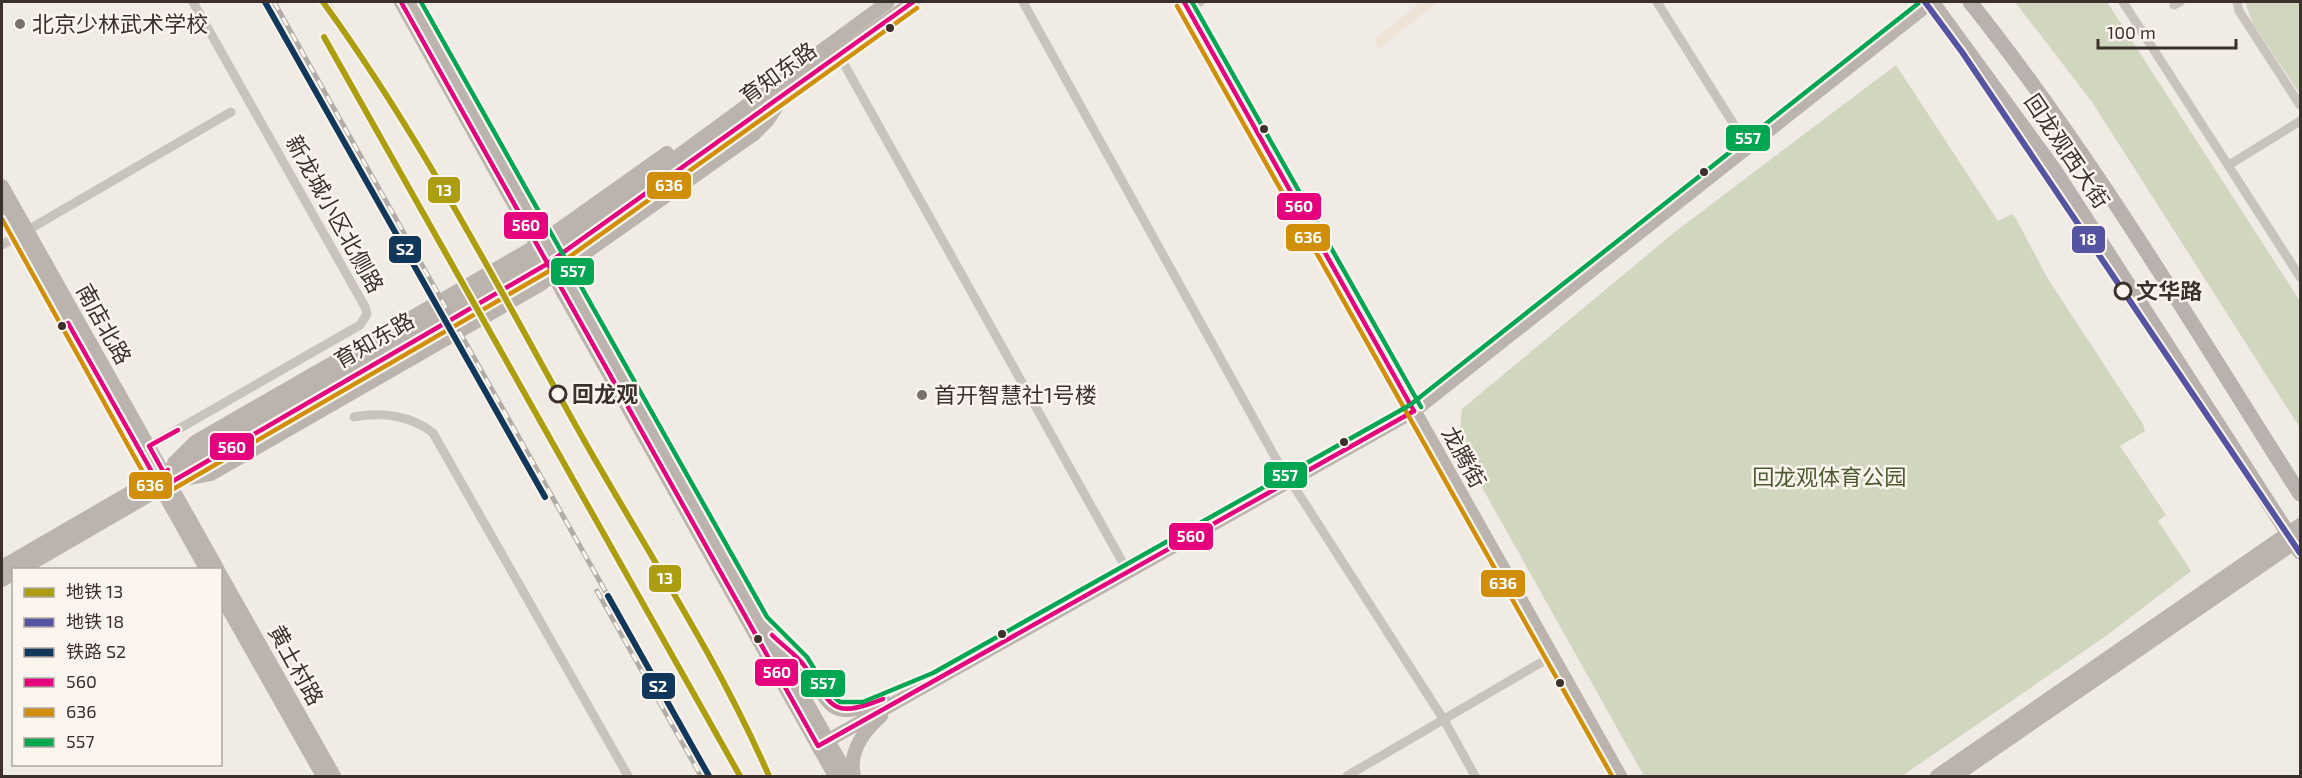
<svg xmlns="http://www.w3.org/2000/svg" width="2302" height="778" font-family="'Exo 2','Noto Sans SC',sans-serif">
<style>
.green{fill:#d1d6bf}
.plaza{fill:#eee3d5}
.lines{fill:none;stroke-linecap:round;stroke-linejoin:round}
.street{stroke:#c9c3be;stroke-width:9}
.secondary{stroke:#bab3ae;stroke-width:14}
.primary{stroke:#b8b1ad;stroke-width:15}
.rail-casing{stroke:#b1aca8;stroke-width:5}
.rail{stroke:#fbf5ee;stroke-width:3;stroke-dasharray:9;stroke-linecap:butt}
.secondary-bridge{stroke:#bab3ae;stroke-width:14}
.bus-1-casing{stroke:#fbf5ee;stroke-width:9}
.bus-2-casing{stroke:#fbf5ee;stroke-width:9}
.bus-3-casing{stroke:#fbf5ee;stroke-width:9}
.bus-1{stroke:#e5007d;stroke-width:4.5}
.bus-2{stroke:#d18e09;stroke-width:4.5}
.bus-3{stroke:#00a651;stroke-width:4.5}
.rail-1-casing{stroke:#fbf5ee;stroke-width:10}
.rail-1{stroke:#11385b;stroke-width:6}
.metro-1-casing{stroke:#fbf5ee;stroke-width:10}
.metro-2-casing{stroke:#fbf5ee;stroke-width:10}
.metro-1{stroke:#ad9e11;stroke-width:6}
.metro-2{stroke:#5554a2;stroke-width:6}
.poi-dot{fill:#7a716c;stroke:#fbf5ee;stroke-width:2}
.bus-dot{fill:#3b302b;stroke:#fbf5ee;stroke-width:2}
.stop-dot{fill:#fbf5ee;stroke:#3b302b;stroke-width:3}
.labels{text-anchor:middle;stroke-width:5;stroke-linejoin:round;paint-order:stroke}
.poi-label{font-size:22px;fill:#3b302b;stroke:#fbf5ee;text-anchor:start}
.street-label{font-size:22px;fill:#3b302b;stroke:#fbf5ee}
.stop-label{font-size:22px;font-weight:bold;fill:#3b302b;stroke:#fbf5ee;text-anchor:start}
.park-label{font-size:22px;fill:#4a5a2e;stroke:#fbf5ee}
.line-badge{stroke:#fbf5ee;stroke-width:2}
.badge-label{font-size:16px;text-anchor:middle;font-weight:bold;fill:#fff}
</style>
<rect width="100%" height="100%" fill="#f0ebe5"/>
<g class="green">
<path d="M 2015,2 L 2107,2 L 2300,301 L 2300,428 L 2092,102 Z"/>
<path d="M 2245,2 L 2300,2 L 2300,94 L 2253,24 Z"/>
<path d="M 1896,65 L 1998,221 L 2012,214 L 2015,217 L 2048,279 L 2143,424 L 2145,431 L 2120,446 L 2166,515 L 2158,521 L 2191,571 L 2106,636 L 1902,776 L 1644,776 L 1479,482 L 1460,429 L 1462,409 L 1676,231 Z"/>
</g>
<path class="plaza" d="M 1421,2 L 1438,2 L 1378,49 L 1375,39 Z"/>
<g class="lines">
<g class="street">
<path d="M 1023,2 L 1275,457 L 1444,720 L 1475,776"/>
<path d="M 1657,2 L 1748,147"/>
<path d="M 2123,2 L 2300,277"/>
<path d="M 2237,2 L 2239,11 L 2300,105"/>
<path d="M 2174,5 L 2180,2"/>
<path d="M 1188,8 L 1200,2"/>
<path d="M 839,55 L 1128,572"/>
<path d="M 2229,165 L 2300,121"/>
<path d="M 2,245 L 231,112"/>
<path d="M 354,417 C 381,412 411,415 433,433 L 628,776"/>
<path d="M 149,446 L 360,325 L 367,314 L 365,307 L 193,2"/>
<path d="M 1347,776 L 1552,656"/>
</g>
<g class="secondary">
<path d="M 401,2 L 528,229"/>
<path d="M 413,2 L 538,223"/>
<path d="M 1184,2 L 1620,776"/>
<path d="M 2,186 L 218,570"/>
<path d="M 2,205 L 207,570"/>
<path d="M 574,288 L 848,776"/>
<path d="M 564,294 L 835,776"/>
<path d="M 174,463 L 195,442 L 536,246 L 667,153"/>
<path d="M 180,480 L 211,474 L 538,286 L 754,134 L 767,121 L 779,103"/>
<path d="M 2,567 L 541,254 L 592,219 L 888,2"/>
<path d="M 20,570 L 547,264 L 913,2"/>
<path d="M 220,574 L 334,776"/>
<path d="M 2,580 L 14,573"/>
<path d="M 220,594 L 323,776"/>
<path d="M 773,637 C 783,645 793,652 801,662 C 832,700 824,726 883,699"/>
<path d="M 818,746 L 1414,411 L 1931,2"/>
<path d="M 854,776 C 848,752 864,731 881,716"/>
<path d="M 1937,776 L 2300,525"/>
<path d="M 1955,776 L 2300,539"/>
</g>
<g class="primary">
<path d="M 1932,2 L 2056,172 L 2300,552"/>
<path d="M 1970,2 C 2093,156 2194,328 2300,494"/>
</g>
<g class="rail-casing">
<g id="rail">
<path d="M 274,2 L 608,596"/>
<path d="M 327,2 L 344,29"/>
<path d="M 597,591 L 701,776"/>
</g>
</g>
<use href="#rail" class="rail"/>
<g class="secondary-bridge">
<path d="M 538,223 L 574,288"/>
<path d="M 528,229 L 564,294"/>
</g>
<g class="bus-1-casing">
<g id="bus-1">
<path d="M 401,2 L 818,746 L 1414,411"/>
<path d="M 1184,2 L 1414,411"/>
<path d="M 68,323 L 161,488 L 547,264 L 913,2"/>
<path d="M 168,470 L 164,473 L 149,446 L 178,430"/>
<path d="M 772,635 C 782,645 794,653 803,664 C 833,704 828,721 883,699"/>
</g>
</g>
<g class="bus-2-casing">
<g id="bus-2">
<path d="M 1177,6 L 1612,776"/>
<path d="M 2,219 L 154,492 L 163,495 L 551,270 L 917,8"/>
</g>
</g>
<g class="bus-3-casing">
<g id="bus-3">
<path d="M 421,2 L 767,617 L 807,657 L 829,693 L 840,702 L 863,702 L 933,673 L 1410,405 L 1920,2"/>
<path d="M 1192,2 L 1421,407"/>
</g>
</g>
<use href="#bus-1" class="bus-1"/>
<use href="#bus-2" class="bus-2"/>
<use href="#bus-3" class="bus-3"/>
<g class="rail-1-casing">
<g id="rail-1">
<path d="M 265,2 L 545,497"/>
<path d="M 608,596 L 709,776"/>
</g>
</g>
<use href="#rail-1" class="rail-1"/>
<g class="metro-1-casing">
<g id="metro-1">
<path d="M 323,2 C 424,141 501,293 585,442 C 648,553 718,659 769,776"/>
<path d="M 324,37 L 740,776"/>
</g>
</g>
<g class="metro-2-casing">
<path id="metro-2" d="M 1925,2 L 1962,52 L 2300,553"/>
</g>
<use href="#metro-1" class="metro-1"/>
<use href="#metro-2" class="metro-2"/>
</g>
<g class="poi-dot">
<circle cx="20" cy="24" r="6"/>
<circle cx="922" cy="395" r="6"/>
</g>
<g class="bus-dot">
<circle cx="890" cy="28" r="5"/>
<circle cx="1264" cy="129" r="5"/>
<circle cx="1704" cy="172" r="5"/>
<circle cx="62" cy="326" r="5"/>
<circle cx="1344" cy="442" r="5"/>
<circle cx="1002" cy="634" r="5"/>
<circle cx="758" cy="639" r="5"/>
<circle cx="1560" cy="683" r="5"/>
</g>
<g class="stop-dot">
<circle cx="2123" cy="291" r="8"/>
<circle cx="558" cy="394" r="8"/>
</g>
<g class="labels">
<g class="poi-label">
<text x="32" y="32">北京少林武术学校</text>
<text x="934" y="403">首开智慧社1号楼</text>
</g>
<g class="street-label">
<text transform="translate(778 73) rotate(-36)" y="8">育知东路</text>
<text transform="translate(2067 151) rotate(56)" y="8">回龙观西大街</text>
<text transform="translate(335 214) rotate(61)" y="8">新龙城小区北侧路</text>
<text transform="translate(104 324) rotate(61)" y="8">南店北路</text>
<text transform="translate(374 340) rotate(-30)" y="8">育知东路</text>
<text transform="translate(1464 457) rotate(61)" y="8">龙腾街</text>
<text transform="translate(296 665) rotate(61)" y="8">黄土村路</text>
</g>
<g class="stop-label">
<text x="2136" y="299">文华路</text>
<text x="572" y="402">回龙观</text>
</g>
<g class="park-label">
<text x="1829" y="485">回龙观体育公园</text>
</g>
</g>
<g class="line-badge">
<rect x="1725" y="124" width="46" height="28" rx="6" fill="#00a651"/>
<rect x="646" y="171" width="46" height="29" rx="6" fill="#d18e09"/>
<rect x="427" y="176" width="34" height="28" rx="6" fill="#ad9e11"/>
<rect x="1276" y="192" width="46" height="29" rx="6" fill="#e5007d"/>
<rect x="503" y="211" width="46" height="29" rx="6" fill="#e5007d"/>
<rect x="1285" y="223" width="46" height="29" rx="6" fill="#d18e09"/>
<rect x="2071" y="225" width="35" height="29" rx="6" fill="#5554a2"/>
<rect x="388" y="235" width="34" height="29" rx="6" fill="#11385b"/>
<rect x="550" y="257" width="45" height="29" rx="6" fill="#00a651"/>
<rect x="209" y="432" width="46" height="29" rx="6" fill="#e5007d"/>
<rect x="1263" y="461" width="45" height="28" rx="6" fill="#00a651"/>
<rect x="128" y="471" width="45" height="29" rx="6" fill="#d18e09"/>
<rect x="1168" y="522" width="46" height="29" rx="6" fill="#e5007d"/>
<rect x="648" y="564" width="34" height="29" rx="6" fill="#ad9e11"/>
<rect x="1480" y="569" width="46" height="29" rx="6" fill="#d18e09"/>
<rect x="754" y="658" width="45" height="29" rx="6" fill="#e5007d"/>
<rect x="800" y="669" width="46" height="29" rx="6" fill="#00a651"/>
<rect x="641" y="672" width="35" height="28" rx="6" fill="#11385b"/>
</g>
<g class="badge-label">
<text x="1748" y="144">557</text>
<text x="669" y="191">636</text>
<text x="444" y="196">13</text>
<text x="1299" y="212">560</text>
<text x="526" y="231">560</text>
<text x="1308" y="243">636</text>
<text x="2088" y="245">18</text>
<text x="405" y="255">S2</text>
<text x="573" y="277">557</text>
<text x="232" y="453">560</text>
<text x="1285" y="481">557</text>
<text x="150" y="491">636</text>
<text x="1191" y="542">560</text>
<text x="665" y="584">13</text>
<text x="1503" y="589">636</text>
<text x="777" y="678">560</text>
<text x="823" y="689">557</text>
<text x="658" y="692">S2</text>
</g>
<rect width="2302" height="778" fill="none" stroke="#3b302b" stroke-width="6"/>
<rect x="12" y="568" width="210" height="198" fill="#fbf5ee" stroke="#aea6a0" stroke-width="1.5"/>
<rect x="24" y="588" width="30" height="9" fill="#ad9e11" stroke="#aea6a0" stroke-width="1.5"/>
<text x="66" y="598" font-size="18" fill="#3b302b">地铁 13</text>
<rect x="24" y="618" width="30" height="9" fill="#5554a2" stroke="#aea6a0" stroke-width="1.5"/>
<text x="66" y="628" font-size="18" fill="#3b302b">地铁 18</text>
<rect x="24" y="648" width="30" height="9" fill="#11385b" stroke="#aea6a0" stroke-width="1.5"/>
<text x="66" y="658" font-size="18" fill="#3b302b">铁路 S2</text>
<rect x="24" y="678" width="30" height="9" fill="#e5007d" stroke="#aea6a0" stroke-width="1.5"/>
<text x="66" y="688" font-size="18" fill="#3b302b">560</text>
<rect x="24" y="708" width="30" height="9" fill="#d18e09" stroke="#aea6a0" stroke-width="1.5"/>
<text x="66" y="718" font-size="18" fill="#3b302b">636</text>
<rect x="24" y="738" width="30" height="9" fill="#00a651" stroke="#aea6a0" stroke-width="1.5"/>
<text x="66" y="748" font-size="18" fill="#3b302b">557</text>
<path d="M2098 39v9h138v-9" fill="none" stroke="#3b302b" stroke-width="3"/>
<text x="2107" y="39" font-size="18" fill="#3b302b" stroke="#fbf5ee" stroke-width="4.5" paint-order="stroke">100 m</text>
</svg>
